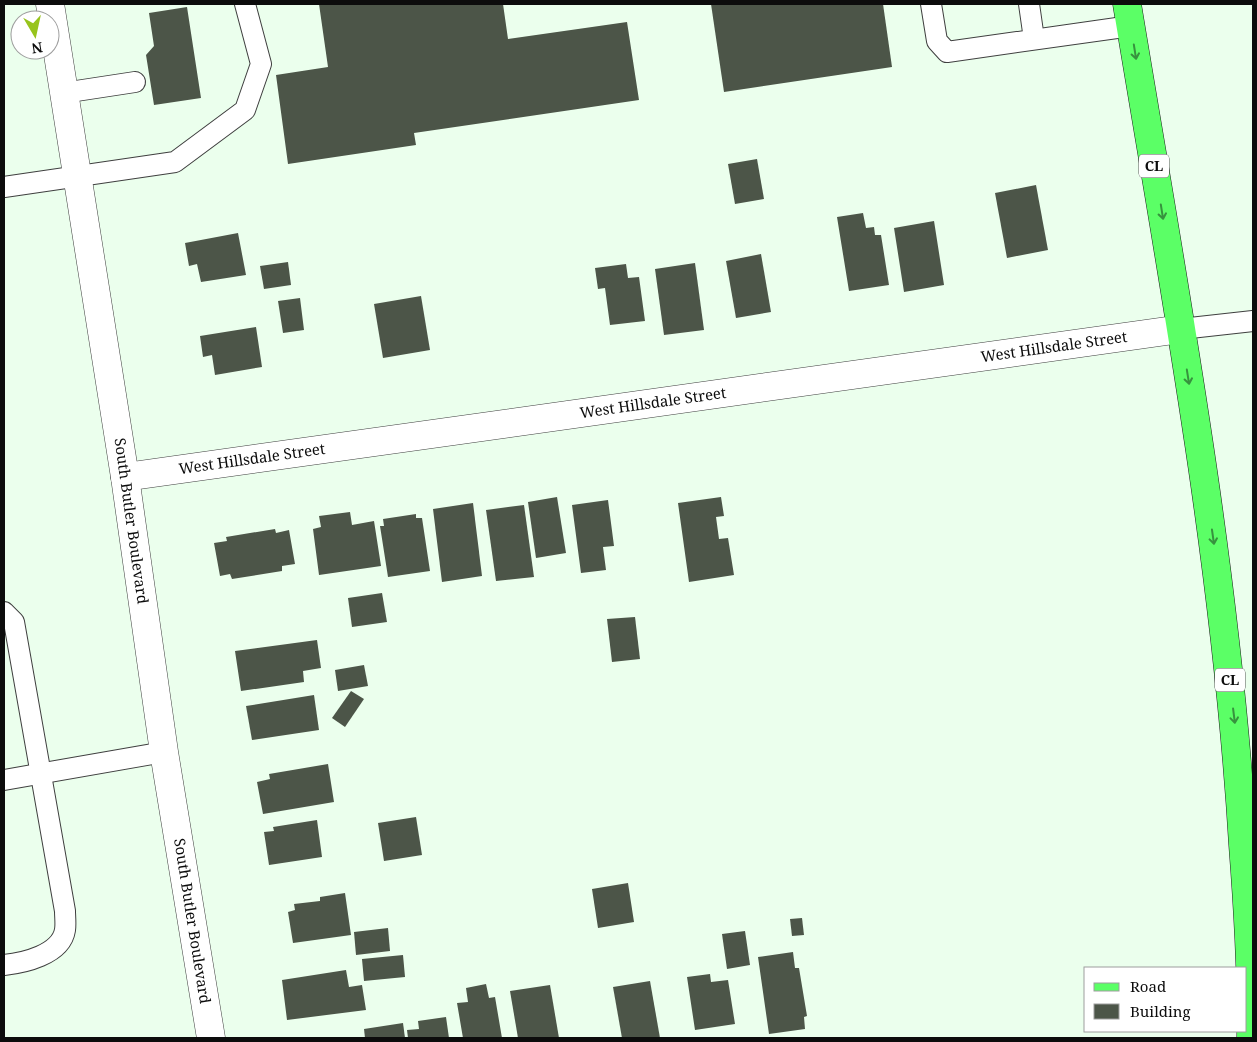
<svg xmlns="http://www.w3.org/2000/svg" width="1257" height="1042" font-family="'Noto Serif',serif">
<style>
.building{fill:#4c5548}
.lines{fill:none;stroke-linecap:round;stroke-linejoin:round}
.service-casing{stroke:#3f3f3f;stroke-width:22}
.minor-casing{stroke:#3f3f3f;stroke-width:29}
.primary-casing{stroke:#1d1d1d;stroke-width:29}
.service{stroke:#fff;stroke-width:20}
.minor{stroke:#fff;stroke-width:28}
.primary{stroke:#5bff66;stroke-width:28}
.oneway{stroke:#37923e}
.labels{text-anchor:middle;stroke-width:5;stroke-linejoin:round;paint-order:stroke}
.shield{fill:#fff;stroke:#555;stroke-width:1}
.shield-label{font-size:14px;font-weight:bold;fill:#0c0c0c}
.street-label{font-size:15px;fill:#0c0c0c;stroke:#fff}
</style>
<rect width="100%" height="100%" fill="#ebffed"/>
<g class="building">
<path d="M 319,4 L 503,4 L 508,39 L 627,22 L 639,100 L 414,133 L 416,145 L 288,164 L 276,75 L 328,67 Z"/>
<path d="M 711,4 L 883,4 L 892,67 L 724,92 Z"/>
<path d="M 187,7 L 201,98 L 154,105 L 146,55 L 154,46 L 149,13 Z"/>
<path d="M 757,159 L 764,199 L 735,204 L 728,164 Z"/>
<path d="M 1036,185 L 1048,250 L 1007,258 L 995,193 Z"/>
<path d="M 863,213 L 866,228 L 874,227 L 875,235 L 881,235 L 889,285 L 849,291 L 837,217 Z"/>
<path d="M 934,221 L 944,285 L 904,292 L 894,228 Z"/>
<path d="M 238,233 L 246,275 L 201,282 L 197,264 L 189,266 L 185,243 Z"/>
<path d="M 761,254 L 771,312 L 736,318 L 726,261 Z"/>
<path d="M 288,262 L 291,285 L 264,289 L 260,266 Z"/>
<path d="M 695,263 L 704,330 L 664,335 L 655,269 Z"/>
<path d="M 626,264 L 628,278 L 639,277 L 645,321 L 610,325 L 605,288 L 598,289 L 595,268 Z"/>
<path d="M 421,296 L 430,350 L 383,358 L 374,304 Z"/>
<path d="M 300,298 L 304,330 L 283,333 L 278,301 Z"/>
<path d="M 256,327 L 262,367 L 215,375 L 212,355 L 203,357 L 200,336 Z"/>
<path d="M 557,497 L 566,553 L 536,558 L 528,502 Z"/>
<path d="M 721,497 L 724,516 L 716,517 L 719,539 L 728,538 L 734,575 L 689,582 L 678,503 Z"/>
<path d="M 608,500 L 614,546 L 603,547 L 606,570 L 581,573 L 572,505 Z"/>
<path d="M 473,503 L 482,576 L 442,582 L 433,509 Z"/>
<path d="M 524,505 L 534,577 L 496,581 L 486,510 Z"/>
<path d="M 350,512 L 352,525 L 374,521 L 381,566 L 319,575 L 313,529 L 321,527 L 319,516 Z"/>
<path d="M 416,514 L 416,518 L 422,518 L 430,571 L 388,577 L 380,526 L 384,526 L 383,519 Z"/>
<path d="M 275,529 L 276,533 L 289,530 L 295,564 L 282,566 L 282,571 L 232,579 L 230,574 L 220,576 L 214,543 L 227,541 L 226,537 Z"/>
<path d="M 382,593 L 387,622 L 352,627 L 348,598 Z"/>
<path d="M 635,617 L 640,659 L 612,662 L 607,619 Z"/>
<path d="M 317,640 L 321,668 L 303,671 L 304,682 L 241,691 L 235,651 Z"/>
<path d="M 364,665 L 368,686 L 338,691 L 335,670 Z"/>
<path d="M 351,691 L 364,699 L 345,727 L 332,718 Z"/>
<path d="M 314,695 L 319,730 L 252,740 L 246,706 Z"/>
<path d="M 328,764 L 334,802 L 263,814 L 257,782 L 270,779 L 269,774 Z"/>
<path d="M 416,817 L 422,855 L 384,861 L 378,823 Z"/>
<path d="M 317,820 L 322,857 L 269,865 L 264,832 L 274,831 L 273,827 Z"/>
<path d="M 628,883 L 634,922 L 598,928 L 592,889 Z"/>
<path d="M 345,893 L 351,935 L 293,943 L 288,912 L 295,910 L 294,904 L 320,901 L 320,897 Z"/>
<path d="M 802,918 L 804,935 L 792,936 L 790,919 Z"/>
<path d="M 388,928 L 390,951 L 356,955 L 354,932 Z"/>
<path d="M 745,931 L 750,965 L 727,969 L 722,934 Z"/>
<path d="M 793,952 L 795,968 L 799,968 L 807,1016 L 804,1017 L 805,1029 L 769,1034 L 758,957 Z"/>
<path d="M 403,955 L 405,977 L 364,981 L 362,959 Z"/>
<path d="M 346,970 L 349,987 L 362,985 L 366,1010 L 287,1020 L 282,980 Z"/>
<path d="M 710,974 L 711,982 L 728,980 L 735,1024 L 695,1030 L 687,977 Z"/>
<path d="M 650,981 L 660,1038 L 622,1038 L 613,987 Z"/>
<path d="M 486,984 L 489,998 L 495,997 L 502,1038 L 463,1038 L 457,1003 L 468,1002 L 466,988 Z"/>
<path d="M 550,985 L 559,1038 L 518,1038 L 510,991 Z"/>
<path d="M 446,1017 L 449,1038 L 408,1038 L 407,1030 L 419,1029 L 418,1021 Z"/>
<path d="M 403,1023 L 405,1038 L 365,1038 L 364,1029 Z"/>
</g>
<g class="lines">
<g class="service-casing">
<g id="service">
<path d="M 931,4 L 937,41 L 947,52 L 1131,26"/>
<path d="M 1029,4 L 1034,39"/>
<path d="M 63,93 L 135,82"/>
<path d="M 4,187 L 175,162 L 245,110 L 261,64 L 245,4"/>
<path d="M 1181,329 L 1253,321"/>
<path d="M 4,612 L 14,622 L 65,911 C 65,917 66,924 65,930 C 61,955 23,963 4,965"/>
<path d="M 4,780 L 164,752"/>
</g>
</g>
<g class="minor-casing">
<g id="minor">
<path d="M 50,4 L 125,477 L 164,752 L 211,1038"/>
<path d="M 125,477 L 1181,329"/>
</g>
</g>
<g class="primary-casing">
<path id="primary" d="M 1127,4 C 1173,283 1226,562 1243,845 C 1248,909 1252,973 1251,1038"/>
</g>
<use href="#service" class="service"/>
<use href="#minor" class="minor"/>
<use href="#primary" class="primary"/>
</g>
<defs><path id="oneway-shaft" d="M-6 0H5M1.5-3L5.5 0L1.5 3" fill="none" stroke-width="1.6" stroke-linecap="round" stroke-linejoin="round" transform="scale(1.25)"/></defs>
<g class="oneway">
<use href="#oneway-shaft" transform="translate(1135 52) rotate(81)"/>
<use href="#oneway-shaft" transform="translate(1162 212) rotate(81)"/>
<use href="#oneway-shaft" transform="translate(1188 377) rotate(81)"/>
<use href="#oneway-shaft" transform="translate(1213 537) rotate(82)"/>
<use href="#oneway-shaft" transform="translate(1234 716) rotate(83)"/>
</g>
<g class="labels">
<g class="shield">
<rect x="1139" y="154.5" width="30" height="23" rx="4"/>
<rect x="1215" y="668.5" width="30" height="23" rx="4"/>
</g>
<g class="shield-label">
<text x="1154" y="171">CL</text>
<text x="1230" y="685">CL</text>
</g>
<g class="street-label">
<text transform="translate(1054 347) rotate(-8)" y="5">West Hillsdale Street</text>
<text transform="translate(653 403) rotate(-8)" y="5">West Hillsdale Street</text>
<text transform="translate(252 459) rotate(-8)" y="5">West Hillsdale Street</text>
<text transform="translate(131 521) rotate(82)" y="5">South Butler Boulevard</text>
<text transform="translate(192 921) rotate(81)" y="5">South Butler Boulevard</text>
</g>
</g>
<rect width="1257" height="1042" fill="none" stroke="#0c0c0c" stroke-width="10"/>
<rect x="1084" y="967" width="162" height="65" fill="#ffffff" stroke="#9e9e9e"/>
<rect x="1094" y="983" width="25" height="8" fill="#5bff66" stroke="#9e9e9e"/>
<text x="1130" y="992" font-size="15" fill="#0c0c0c">Road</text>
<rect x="1094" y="1004" width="25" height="15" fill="#4c5548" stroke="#9e9e9e"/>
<text x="1130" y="1017" font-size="15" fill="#0c0c0c">Building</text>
<g transform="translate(35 35) rotate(171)"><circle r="24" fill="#ffffff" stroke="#9e9e9e"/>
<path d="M0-4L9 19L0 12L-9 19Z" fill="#97c41c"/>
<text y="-8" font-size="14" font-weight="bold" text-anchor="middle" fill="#0c0c0c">N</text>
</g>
</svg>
